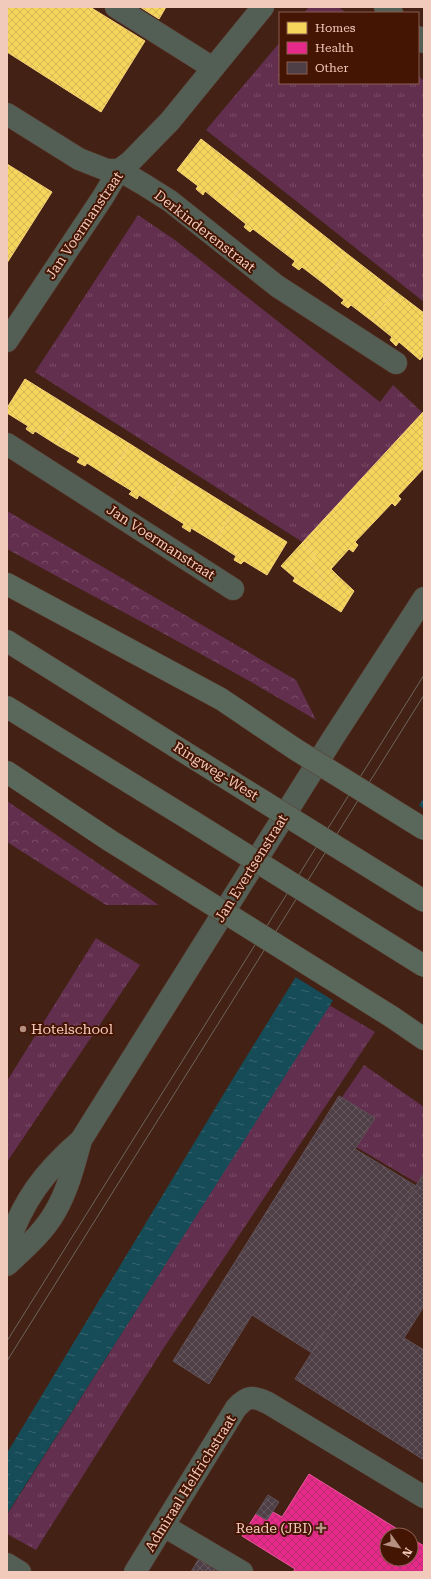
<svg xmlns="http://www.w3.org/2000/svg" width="431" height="1579" font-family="'Roboto Serif',serif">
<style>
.grass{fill:url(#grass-tufts)}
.forest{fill:url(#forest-crowns)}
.water{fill:url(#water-ripples)}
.pier{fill:#432115}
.homes{fill:url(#homes-cross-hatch);stroke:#f5d279}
.health{fill:url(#health-cross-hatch);stroke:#ea5999}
.building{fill:url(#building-cross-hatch);stroke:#605158}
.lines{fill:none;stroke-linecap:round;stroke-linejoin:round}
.minor-casing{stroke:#5c3e33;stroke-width:23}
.highway-casing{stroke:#5c3e33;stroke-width:23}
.minor{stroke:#535e54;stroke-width:22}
.highway{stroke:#59685a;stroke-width:22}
.tram{stroke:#6c665c;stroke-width:1}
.highway-bridge-casing{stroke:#5c3e33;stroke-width:23;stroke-linecap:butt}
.highway-bridge{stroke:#59685a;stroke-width:22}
.poi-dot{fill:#b58f82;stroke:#451504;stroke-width:1.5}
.labels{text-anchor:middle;stroke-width:4;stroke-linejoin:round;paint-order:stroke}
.street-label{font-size:14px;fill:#f2cabc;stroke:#451504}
.poi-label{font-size:14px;fill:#f2cabc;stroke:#451504;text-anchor:start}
</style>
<defs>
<pattern id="grass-tufts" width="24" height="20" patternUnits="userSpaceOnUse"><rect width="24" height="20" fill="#622f4f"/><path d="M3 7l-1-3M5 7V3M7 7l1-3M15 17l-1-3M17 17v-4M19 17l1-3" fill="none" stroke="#794c66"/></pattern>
<pattern id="forest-crowns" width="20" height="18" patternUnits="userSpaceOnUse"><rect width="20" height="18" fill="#622f4f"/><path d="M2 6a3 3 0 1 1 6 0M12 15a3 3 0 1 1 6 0" fill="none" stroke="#794c66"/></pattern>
<pattern id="water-ripples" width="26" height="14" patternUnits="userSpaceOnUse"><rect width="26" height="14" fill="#164c58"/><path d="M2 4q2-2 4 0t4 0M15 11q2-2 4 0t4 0" fill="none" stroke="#38646e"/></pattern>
<pattern id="homes-cross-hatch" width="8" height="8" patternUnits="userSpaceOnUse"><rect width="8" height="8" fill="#f6d55c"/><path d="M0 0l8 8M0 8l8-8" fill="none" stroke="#d3b755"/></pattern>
<pattern id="health-cross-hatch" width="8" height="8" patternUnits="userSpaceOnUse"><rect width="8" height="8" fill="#e7298a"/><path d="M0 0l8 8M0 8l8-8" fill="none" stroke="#b82f71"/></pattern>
<pattern id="building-cross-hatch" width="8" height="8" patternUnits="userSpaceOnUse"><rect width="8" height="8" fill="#4d3f45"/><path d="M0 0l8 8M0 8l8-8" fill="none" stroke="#67595e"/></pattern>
</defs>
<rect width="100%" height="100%" fill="#432115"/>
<g class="grass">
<path d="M 309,7 L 338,7 L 347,13 L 304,13 Z"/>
<path d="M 280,42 L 280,83 L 418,83 L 418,75 L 424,81 L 424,302 L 206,130 Z"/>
<path d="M 138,215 L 175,240 L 380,402 L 393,385 L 424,414 L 304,543 L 35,372 Z"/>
<path d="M 96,938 L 140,965 L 7,1162 L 7,1081 Z"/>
<path d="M 329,1005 L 375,1032 L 163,1349 L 36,1550 L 7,1534 L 7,1515 Z"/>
<path d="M 364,1065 L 424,1107 L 424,1172 L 417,1183 L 356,1147 L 372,1123 L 338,1103 Z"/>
</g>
<g class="forest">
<path d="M 7,511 L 296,680 L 316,720 C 215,659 110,606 7,549 Z"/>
<path d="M 7,801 L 159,905 L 106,905 L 7,842 Z"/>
</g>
<path class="water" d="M 424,798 L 424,857 L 7,1514 L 7,1453 L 237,1072 L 297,975 Z"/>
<path class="pier" d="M 417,804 L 424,809 L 424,861 L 334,1001 L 294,976 Z"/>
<g class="homes">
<path d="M 7,7 L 90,7 L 145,41 L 101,112 L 7,52 Z"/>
<path d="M 140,7 L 166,7 L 159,19 Z"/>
<path d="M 201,139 L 250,177 L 226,208 L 205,191 L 203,195 L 196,189 L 198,186 L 177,170 Z"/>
<path d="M 7,164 L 52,192 L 7,263 Z"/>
<path d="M 250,177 L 298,215 L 274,245 L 253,229 L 250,232 L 244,227 L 246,224 L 226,208 Z"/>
<path d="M 298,215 L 346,253 L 323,283 L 302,267 L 299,270 L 292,265 L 295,261 L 274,245 Z"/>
<path d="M 346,253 L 395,291 L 372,321 L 351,305 L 348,308 L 341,303 L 344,300 L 323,283 Z"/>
<path d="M 395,291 L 424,313 L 424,355 L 420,360 L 399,342 L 396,346 L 390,340 L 392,337 L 372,321 Z"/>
<path d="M 25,379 L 78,412 L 57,445 L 35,431 L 33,434 L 26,429 L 28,426 L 7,413 L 7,408 Z"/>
<path d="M 424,411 L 424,468 L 398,496 L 401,499 L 395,506 L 392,503 L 355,542 L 358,545 L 353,552 L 349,549 L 331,569 L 338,576 L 326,588 L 319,581 L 324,576 L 309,563 L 316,556 L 302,543 Z"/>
<path d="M 78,412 L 130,444 L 109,477 L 87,463 L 85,466 L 77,462 L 80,458 L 57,445 Z"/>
<path d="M 130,444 L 182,477 L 162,510 L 139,495 L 137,499 L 129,494 L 132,491 L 109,477 Z"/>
<path d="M 182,477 L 235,510 L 214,542 L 191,528 L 190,532 L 182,527 L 184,524 L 162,510 Z"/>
<path d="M 235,510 L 287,542 L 267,575 L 244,561 L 241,564 L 234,560 L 236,556 L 214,542 Z"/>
<path d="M 302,543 L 316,556 L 309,563 L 324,576 L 319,581 L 326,588 L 338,576 L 354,591 L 341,612 L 293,581 L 295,578 L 281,566 Z"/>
</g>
<path class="health" d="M 309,1474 L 407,1535 L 387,1535 L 387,1559 L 411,1559 L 411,1538 L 424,1546 L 424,1572 L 293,1572 L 295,1569 L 242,1536 L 256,1514 L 267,1520 L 273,1512 L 282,1517 Z"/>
<g class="building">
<path d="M 339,1096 L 375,1118 L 355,1149 L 416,1186 L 312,1353 L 252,1315 L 209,1384 L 173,1361 Z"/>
<path d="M 424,1173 L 424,1306 L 404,1338 L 424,1350 L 424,1460 L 295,1379 Z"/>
<path d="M 268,1495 L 279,1502 L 267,1520 L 256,1514 Z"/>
<path d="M 199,1558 L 222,1572 L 191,1572 Z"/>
</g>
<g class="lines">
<g class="minor-casing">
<g id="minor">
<path d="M 116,7 L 213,68"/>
<path d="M 385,7 L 392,13"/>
<path d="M 418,37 L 424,42"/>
<path d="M 7,114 L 79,159 L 107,170 L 119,170 L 143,184 L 170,201 L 277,286 L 396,363"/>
<path d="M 7,341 L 103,197 L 119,170 L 130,162 L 170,121 L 263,7"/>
<path d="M 7,444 L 233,589"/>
<path d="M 7,1247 C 23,1200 44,1172 81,1140 L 333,738 L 424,598"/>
<path d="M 7,1265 C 24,1249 43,1233 55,1212 C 68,1190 74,1165 81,1140"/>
<path d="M 164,1526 L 242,1572"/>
<path d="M 7,1564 L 20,1572"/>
<path d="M 135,1572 L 236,1408 C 248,1395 253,1396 268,1403 L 424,1497"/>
</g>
</g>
<g class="highway-casing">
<g id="highway">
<path d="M 7,584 L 221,699 L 295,749"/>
<path d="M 7,641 L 221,775"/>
<path d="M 7,707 L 192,821"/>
<path d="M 7,772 L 109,840 L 200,897"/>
<path d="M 392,1017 L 424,1039"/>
</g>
</g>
<use href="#minor" class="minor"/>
<use href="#highway" class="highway"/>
<g class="tram">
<path d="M 7,1341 L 424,675"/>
<path d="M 7,1361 L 424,695"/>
</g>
<g class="highway-bridge-casing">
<g id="highway-bridge">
<path d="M 295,749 L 424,829"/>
<path d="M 221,775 L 424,901"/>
<path d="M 192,821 L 424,966"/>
<path d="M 200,897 L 392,1017"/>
</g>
</g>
<use href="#highway-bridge" class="highway-bridge"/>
</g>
<g class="poi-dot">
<circle cx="23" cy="1029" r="4"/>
<path d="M319 1522h4v4h4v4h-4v4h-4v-4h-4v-4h4z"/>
</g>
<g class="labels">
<g class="street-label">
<text transform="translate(84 225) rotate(-56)" y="5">Jan Voermanstraat</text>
<text transform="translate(205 231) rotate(38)" y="5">Derkinderenstraat</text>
<text transform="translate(161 542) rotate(33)" y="5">Jan Voermanstraat</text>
<text transform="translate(216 771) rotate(32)" y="5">Ringweg-West</text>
<text transform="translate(251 868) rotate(-58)" y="5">Jan Evertsenstraat</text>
<text transform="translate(190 1483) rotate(-58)" y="5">Admiraal Helfrichstraat</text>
</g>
<g class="poi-label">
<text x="31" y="1034">Hotelschool</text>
<text x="312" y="1533" text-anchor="end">Reade (JBI)</text>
</g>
</g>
<rect width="431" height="1579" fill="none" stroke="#f2cabc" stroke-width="16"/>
<rect x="279" y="12" width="140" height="72" fill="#451504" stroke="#8a5d4e"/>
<rect x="287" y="22" width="20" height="12" fill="#f6d55c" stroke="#8a5d4e"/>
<text x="315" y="32" font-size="12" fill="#f2cabc">Homes</text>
<rect x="287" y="42" width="20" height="12" fill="#e7298a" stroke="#8a5d4e"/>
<text x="315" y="52" font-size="12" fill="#f2cabc">Health</text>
<rect x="287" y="62" width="20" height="12" fill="#4d3f45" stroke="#8a5d4e"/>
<text x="315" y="72" font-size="12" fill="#f2cabc">Other</text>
<g transform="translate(399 1547) rotate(123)"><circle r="19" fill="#451504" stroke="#8a5d4e"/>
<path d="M0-3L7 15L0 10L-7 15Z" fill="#b58f82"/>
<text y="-6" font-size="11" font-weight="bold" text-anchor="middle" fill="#f2cabc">N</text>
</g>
</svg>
